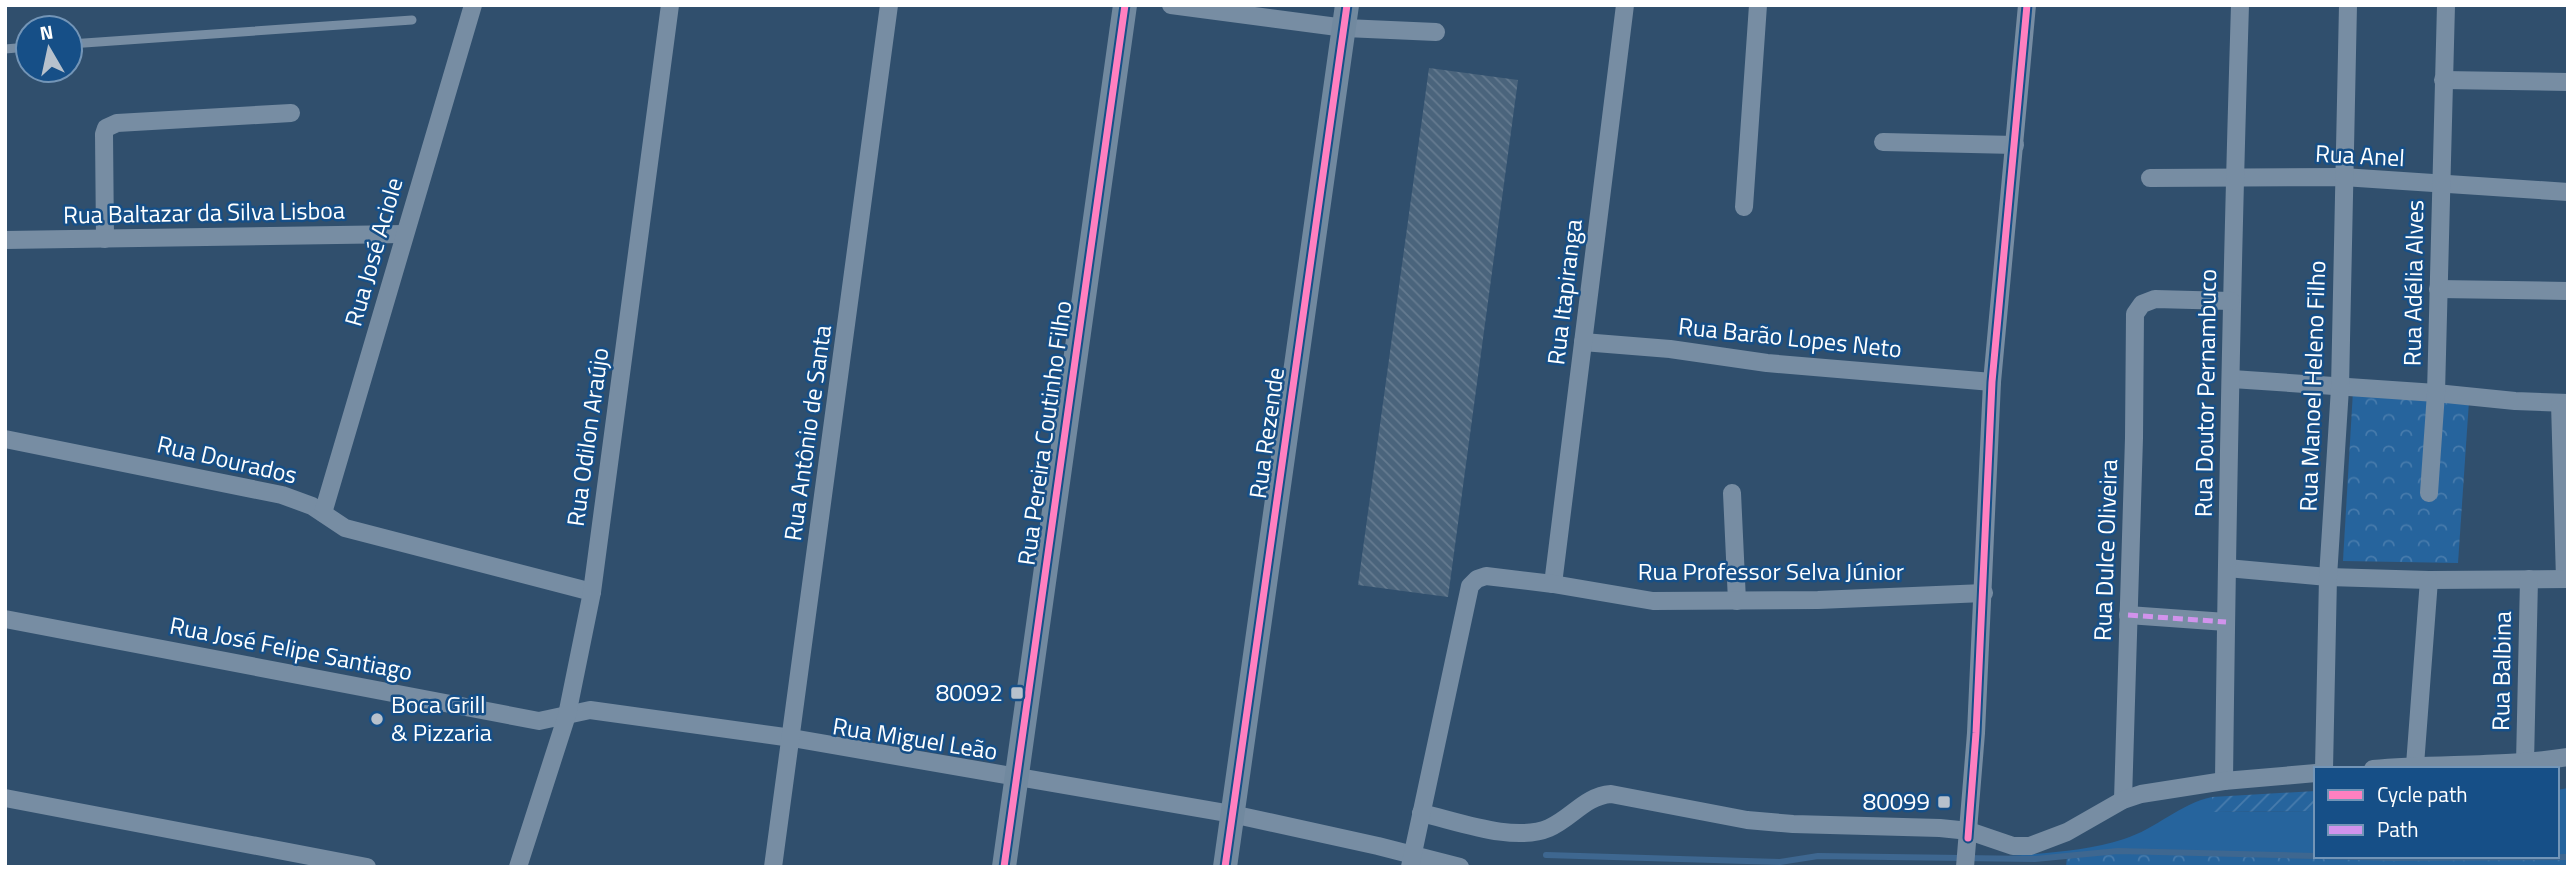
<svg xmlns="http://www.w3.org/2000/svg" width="2573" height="872" font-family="'Titillium Web',sans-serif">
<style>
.grass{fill:#26649d}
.forest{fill:url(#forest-crowns)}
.garden{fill:url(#garden-furrows)}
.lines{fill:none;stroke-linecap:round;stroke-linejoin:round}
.stream{stroke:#3e6790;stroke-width:6}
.building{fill:url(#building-back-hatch)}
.lane{stroke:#778da3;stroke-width:9}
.street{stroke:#778da3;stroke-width:18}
.secondary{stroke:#71899f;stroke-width:24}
.quiet{stroke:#d193ec;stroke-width:5;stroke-dasharray:10 5;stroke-linecap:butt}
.cycleway-casing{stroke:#164f87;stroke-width:11}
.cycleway{stroke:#ff80c0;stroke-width:7}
.poi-dot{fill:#b7c1cc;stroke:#164f87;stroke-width:2.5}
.labels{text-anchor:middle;stroke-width:5;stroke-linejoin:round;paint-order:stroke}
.street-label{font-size:24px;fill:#fff;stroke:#164f87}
.poi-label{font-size:24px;fill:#fff;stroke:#164f87;text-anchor:end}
</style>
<defs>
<pattern id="forest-crowns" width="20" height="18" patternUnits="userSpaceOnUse" patternTransform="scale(1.75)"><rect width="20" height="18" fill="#26649d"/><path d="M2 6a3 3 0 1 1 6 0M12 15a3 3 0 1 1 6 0" fill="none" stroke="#477bac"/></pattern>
<pattern id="garden-furrows" width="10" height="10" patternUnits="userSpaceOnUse" patternTransform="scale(1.75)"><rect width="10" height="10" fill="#26649d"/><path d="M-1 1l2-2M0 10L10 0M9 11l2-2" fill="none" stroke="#477bac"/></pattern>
<pattern id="building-back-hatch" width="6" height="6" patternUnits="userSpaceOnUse" patternTransform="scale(1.75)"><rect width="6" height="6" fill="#4a647c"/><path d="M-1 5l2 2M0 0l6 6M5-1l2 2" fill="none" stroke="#657b90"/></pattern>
</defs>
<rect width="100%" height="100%" fill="#304f6d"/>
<path class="grass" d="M 2568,788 L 2568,857 L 2393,858 L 2118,851 L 2035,859 L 1989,858 C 2033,853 2082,853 2124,839 C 2158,828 2179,804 2212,797 L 2213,812 L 2316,811 L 2316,856 L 2557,856 L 2557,790 Z"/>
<g class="forest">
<path d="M 2353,391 L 2469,401 L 2458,563 L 2343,561 Z"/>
<path d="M 2118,851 L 2393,858 L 2568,857 L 2568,867 L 2066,867 L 2067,856 Z"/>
</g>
<path class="garden" d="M 2316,791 L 2316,811 L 2212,812 L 2212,797 Z"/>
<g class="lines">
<path class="stream" d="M 1546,855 L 1780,862 L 1818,856 L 2035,859 L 2118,851 L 2393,858 L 2568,857"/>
</g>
<path class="building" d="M 1429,68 L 1518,80 L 1448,597 L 1358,585 Z"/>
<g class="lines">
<g class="lane">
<path d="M 70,44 L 412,20"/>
<path d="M 5,49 L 28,47"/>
</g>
<g class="street">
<path d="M 1171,5 L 1345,28 L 1436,32"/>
<path d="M 2443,80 L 2568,82"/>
<path d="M 1883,142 L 2015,145"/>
<path d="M 2150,178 L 2343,177 L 2568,192"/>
<path d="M 1744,207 L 1758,5"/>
<path d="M 105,239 L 104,134 L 106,128 L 117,123 L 291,113"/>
<path d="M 5,240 L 404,234"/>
<path d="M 2438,289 L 2568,291"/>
<path d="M 1583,342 L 1670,349 L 1767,363 L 1992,382"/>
<path d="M 2232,379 L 2436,393 L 2515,401 L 2568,403"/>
<path d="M 2560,403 L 2565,579"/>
<path d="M 5,439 L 282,495 L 312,506 L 345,528 L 592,592"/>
<path d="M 1732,493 L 1737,601"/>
<path d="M 2429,493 L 2436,393 L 2446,5"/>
<path d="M 323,513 L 473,5"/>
<path d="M 2227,568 L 2328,577 L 2429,580 L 2568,579"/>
<path d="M 1553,584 L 1625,5"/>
<path d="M 2128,615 L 2226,622"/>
<path d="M 5,619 L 539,721 L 590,710 L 792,738 L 1232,814 L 1378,846 L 1460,867"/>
<path d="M 2525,763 L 2529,579"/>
<path d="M 2415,765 L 2429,580"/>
<path d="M 2324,769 L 2328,577 L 2340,388 L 2348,5"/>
<path d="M 2373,769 C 2438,763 2503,767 2568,757"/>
<path d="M 2224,781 C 2227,522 2232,264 2240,5"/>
<path d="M 5,798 L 367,867"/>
<path d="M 2123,800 L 2134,438 L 2135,314 L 2142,304 L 2155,299 L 2231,301"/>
<path d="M 1421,813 C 1457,821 1514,843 1549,828 C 1572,818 1585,796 1611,794 L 1747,820 L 1793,824 L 1940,828 L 1969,831 L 2013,846 L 2030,846 L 2067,832 L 2123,800 L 2141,794 L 2224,781 L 2316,773"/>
<path d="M 518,867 L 567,715 L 592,592 L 670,5"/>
<path d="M 773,867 L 889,5"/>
<path d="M 1410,867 L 1470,586 L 1477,579 L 1486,576 L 1553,584 L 1653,601 L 1818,600 L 1984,593"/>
<path d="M 1965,867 L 1976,733 L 1992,382 L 2027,5"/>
</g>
<g class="secondary">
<path d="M 1004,867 L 1125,5"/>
<path d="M 1225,867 L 1347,5"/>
</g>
<path class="quiet" d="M 2128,615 L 2226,622"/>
<g class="cycleway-casing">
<g id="cycleway">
<path d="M 1968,838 L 1976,733 L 1992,382 L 2027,5"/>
<path d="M 1004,867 L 1125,5"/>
<path d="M 1225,867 L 1347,5"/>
</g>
</g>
<use href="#cycleway" class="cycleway"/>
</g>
<g class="poi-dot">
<rect x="1010" y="686" width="14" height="14" rx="3.5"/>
<circle cx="377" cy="719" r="7"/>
<rect x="1937" y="795" width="14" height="14" rx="3.5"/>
</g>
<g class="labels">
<g class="street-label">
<text transform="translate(2360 156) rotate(3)" y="8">Rua Anel</text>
<text transform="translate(204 213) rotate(-1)" y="8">Rua Baltazar da Silva Lisboa</text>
<text transform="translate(374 252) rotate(-74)" y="8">Rua José Aciole</text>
<text transform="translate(2414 283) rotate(-89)" y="8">Rua Adélia Alves</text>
<text transform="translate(1565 292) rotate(-83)" y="8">Rua Itapiranga</text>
<text transform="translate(1790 338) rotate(6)" y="8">Rua Barão Lopes Neto</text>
<text transform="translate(2313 386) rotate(-88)" y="8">Rua Manoel Heleno Filho</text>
<text transform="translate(2206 393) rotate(-89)" y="8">Rua Doutor Pernambuco</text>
<text transform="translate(808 433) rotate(-82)" y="8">Rua Antônio de Santa</text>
<text transform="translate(1045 433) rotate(-82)" y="8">Rua Pereira Coutinho Filho</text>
<text transform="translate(1267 433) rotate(-82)" y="8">Rua Rezende</text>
<text transform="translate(588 437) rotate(-82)" y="8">Rua Odilon Araújo</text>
<text transform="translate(227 460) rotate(13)" y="8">Rua Dourados</text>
<text transform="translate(2106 550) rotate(-88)" y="8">Rua Dulce Oliveira</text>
<text x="1771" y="580">Rua Professor Selva Júnior</text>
<text transform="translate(291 649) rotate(11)" y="8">Rua José Felipe Santiago</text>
<text transform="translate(2502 671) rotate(-89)" y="8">Rua Balbina</text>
<text transform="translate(915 739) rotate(9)" y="8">Rua Miguel Leão</text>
</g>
<g class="poi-label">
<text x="1003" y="701">80092</text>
<text x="391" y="713" text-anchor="start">Boca Grill<tspan x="391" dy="28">&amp; Pizzaria</tspan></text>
<text x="1930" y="810">80099</text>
</g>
</g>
<rect width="2573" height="872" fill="none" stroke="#ffffff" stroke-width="14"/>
<rect x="2314" y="767" width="245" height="91" fill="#164f87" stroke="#7395b7" stroke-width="2"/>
<rect x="2328" y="790" width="35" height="10" fill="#ff80c0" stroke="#7395b7" stroke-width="2"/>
<text x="2377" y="802" font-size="21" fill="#ffffff">Cycle path</text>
<rect x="2328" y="825" width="35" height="10" fill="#d193ec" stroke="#7395b7" stroke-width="2"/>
<text x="2377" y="837" font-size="21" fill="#ffffff">Path</text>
<g transform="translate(49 49) rotate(351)"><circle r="33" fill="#164f87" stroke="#7395b7" stroke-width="2"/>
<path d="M0-5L12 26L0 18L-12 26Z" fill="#b7c1cc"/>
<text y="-10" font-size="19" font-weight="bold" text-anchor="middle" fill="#ffffff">N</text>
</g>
</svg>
